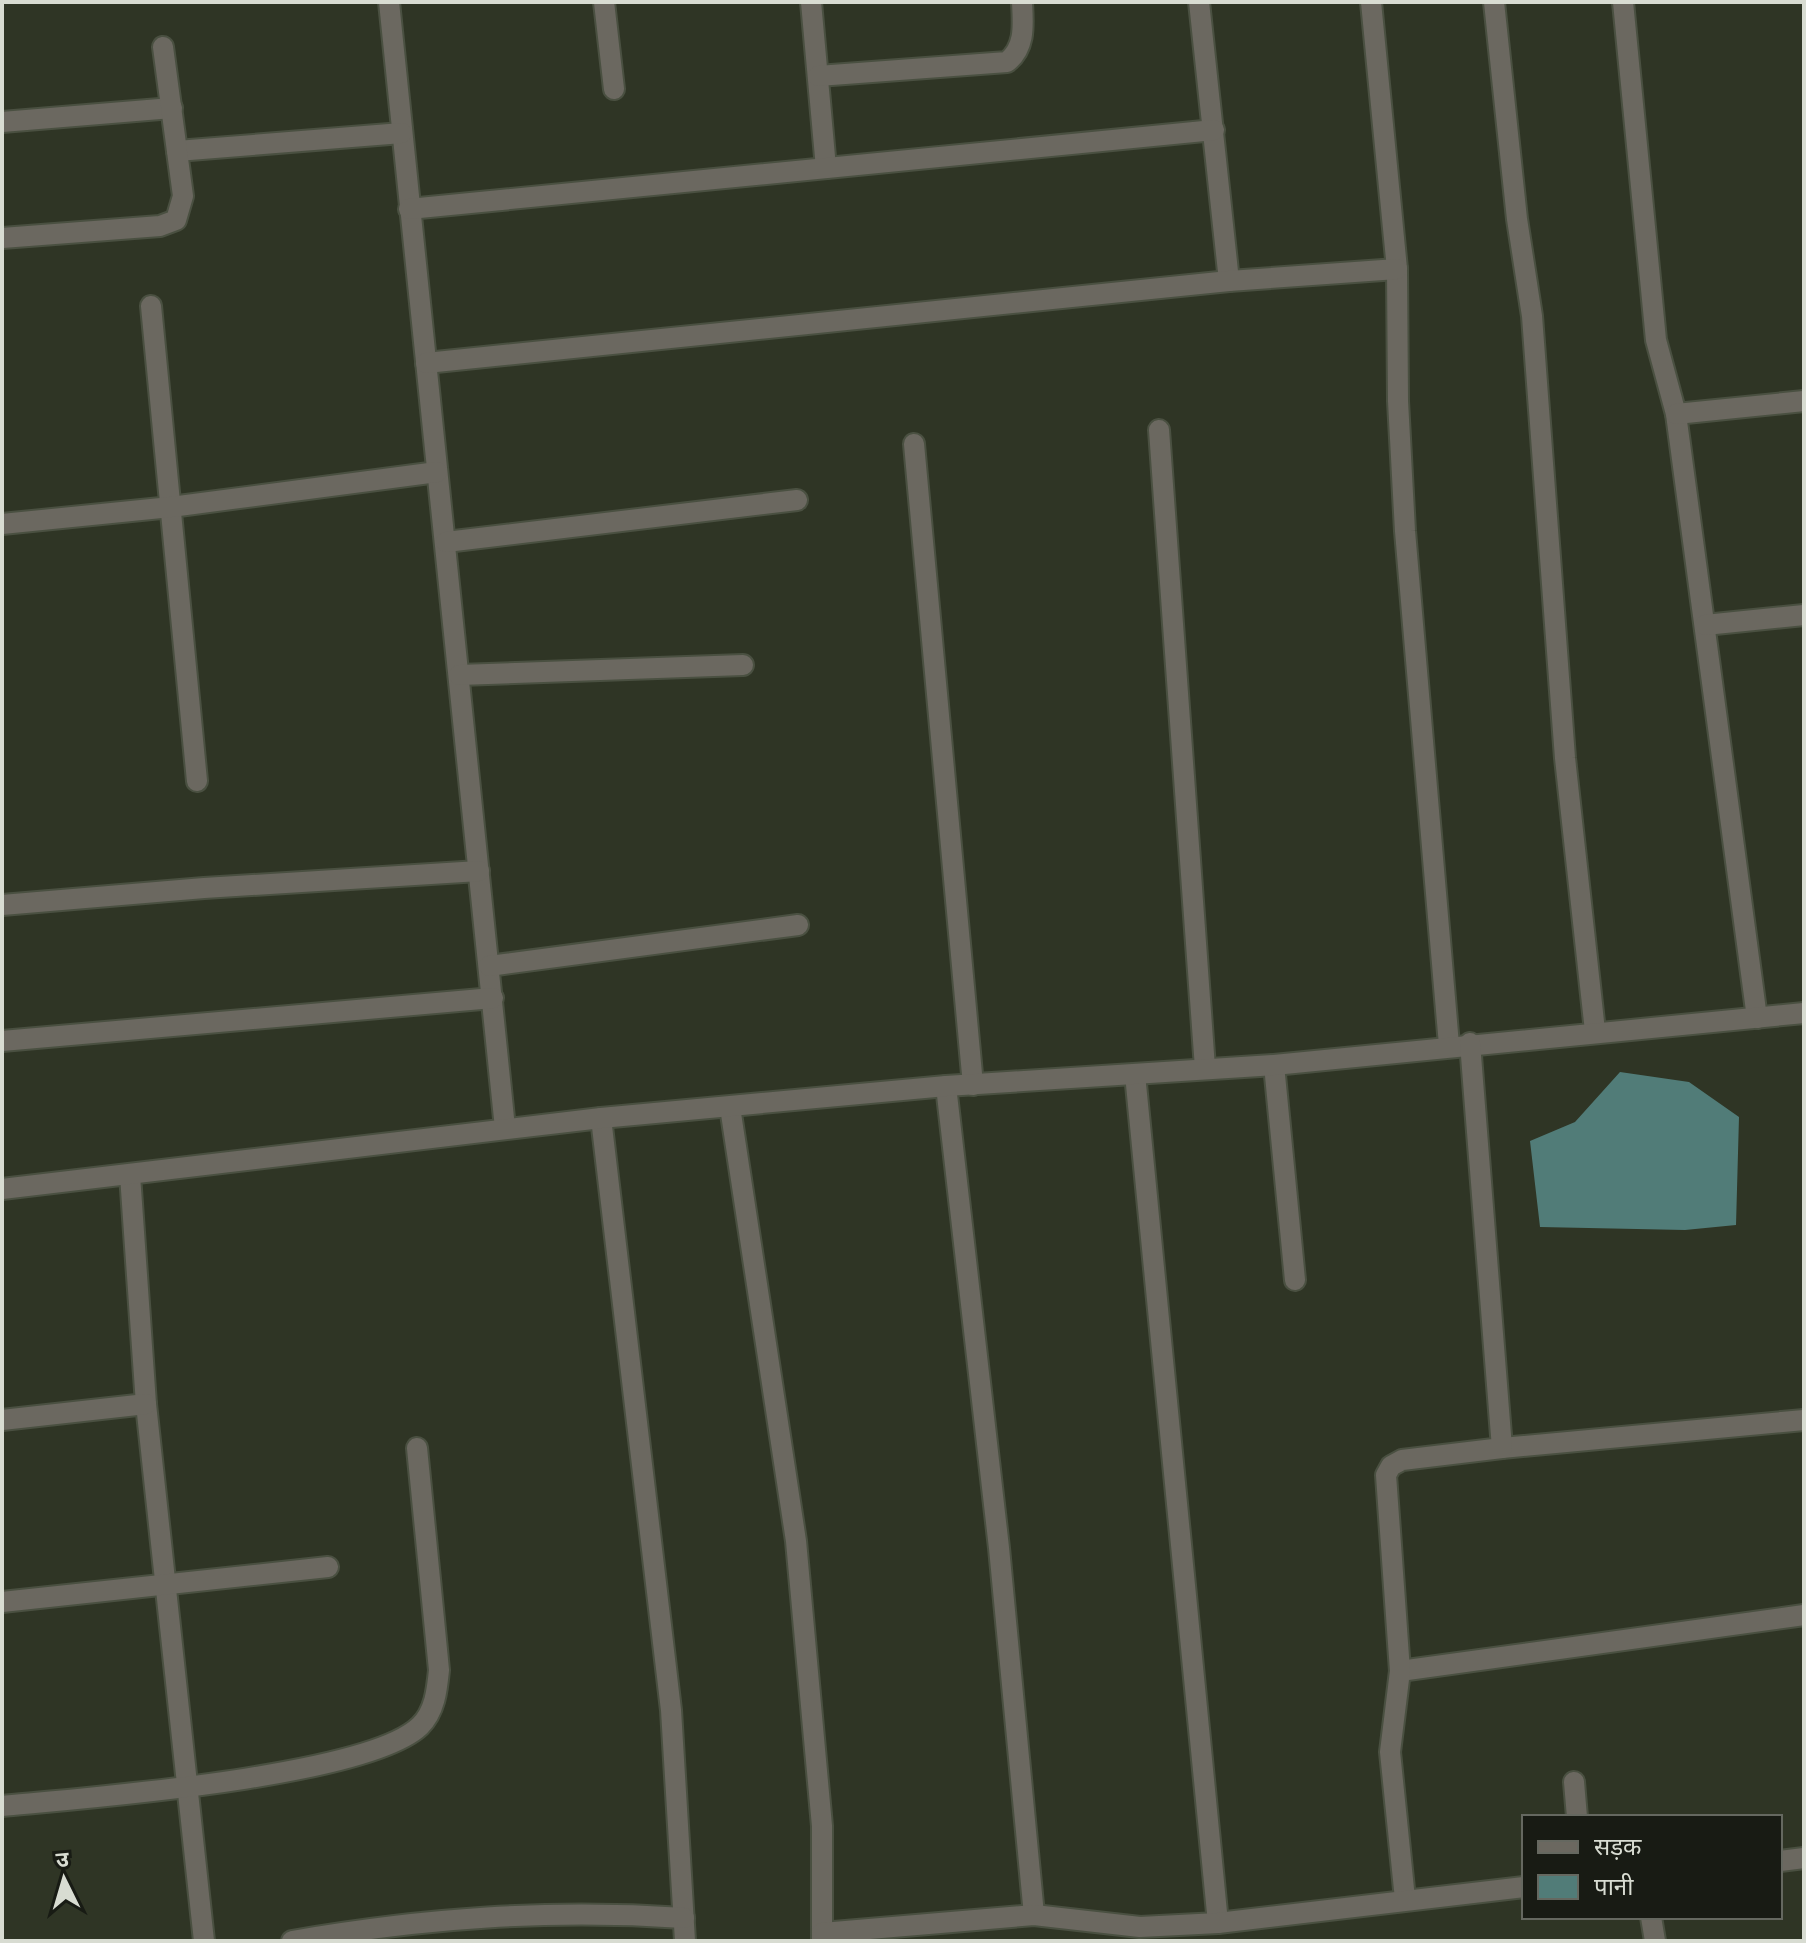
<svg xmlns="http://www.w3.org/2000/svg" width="1806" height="1943" font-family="Raleway,'Noto Sans Devanagari',sans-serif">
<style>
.water{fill:#517c78}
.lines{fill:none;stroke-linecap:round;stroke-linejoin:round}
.minor-casing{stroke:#4a5041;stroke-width:24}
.minor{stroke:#6b6860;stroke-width:20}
</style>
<rect width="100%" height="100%" fill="#2f3525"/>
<path class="water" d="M 1620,1072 L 1689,1082 L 1739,1117 L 1736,1225 L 1685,1230 L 1540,1227 L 1530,1141 L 1575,1122 Z"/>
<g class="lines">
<g class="minor-casing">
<g id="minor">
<path d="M 389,2 L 505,1128"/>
<path d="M 604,2 L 614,89"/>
<path d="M 811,2 L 826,168"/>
<path d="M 1199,2 L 1229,281"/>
<path d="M 1371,2 L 1397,269 L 1398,401 L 1405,531 L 1449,1045"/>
<path d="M 1494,2 L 1517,219 L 1532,316 L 1565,758 L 1595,1031"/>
<path d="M 1623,2 L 1656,340 L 1676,414 L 1757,1018"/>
<path d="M 818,76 L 1007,62 C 1026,47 1023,24 1022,2"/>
<path d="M 2,122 L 172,108"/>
<path d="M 177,151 L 402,133"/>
<path d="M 409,209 L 1214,130"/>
<path d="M 2,238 L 160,226 L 176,220 L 183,196 L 163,47"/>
<path d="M 151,306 L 197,781"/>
<path d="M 426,363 L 1229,281 L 1397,269"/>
<path d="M 1676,414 L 1804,401"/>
<path d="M 1159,430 L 1205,1068"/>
<path d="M 914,444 L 973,1085"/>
<path d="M 2,524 L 171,507 L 437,472"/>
<path d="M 446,542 L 797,500"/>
<path d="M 1705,625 L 1804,615"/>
<path d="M 459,675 L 743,665"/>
<path d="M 2,905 L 204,888 L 479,871"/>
<path d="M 489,966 L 798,925"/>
<path d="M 2,1041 L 493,998"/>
<path d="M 1274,1065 L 1295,1280"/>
<path d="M 1135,1074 L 1218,1923"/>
<path d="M 946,1086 L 999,1548 L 1034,1915"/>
<path d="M 730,1107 L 796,1541 L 822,1826 L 822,1941"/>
<path d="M 601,1118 L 671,1710 L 685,1941"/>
<path d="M 130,1175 L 146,1404 L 204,1941"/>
<path d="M 2,1189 L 601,1118 L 946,1086 L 1274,1065 L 1804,1013"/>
<path d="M 2,1420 L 146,1404"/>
<path d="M 1502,1448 L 1804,1420"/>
<path d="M 2,1602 L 328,1567"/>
<path d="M 1400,1671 L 1804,1615"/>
<path d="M 1574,1782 L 1577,1817"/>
<path d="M 2,1806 C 85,1798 367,1777 420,1726 C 435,1711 437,1690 439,1670 L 417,1448"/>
<path d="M 1780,1861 L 1804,1858"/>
<path d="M 1405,1899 L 1390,1752 L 1400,1671 L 1386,1475 L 1391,1466 L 1402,1460 L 1502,1448 L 1470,1043"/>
<path d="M 1651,1917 L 1655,1941"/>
<path d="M 822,1933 L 1034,1915 L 1140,1927 L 1218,1923 L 1524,1887"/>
<path d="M 292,1941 C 425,1918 549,1909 684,1918"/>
</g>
</g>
<use href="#minor" class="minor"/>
</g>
<rect width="1806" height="1943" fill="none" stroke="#d8dcd2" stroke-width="8"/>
<rect x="1522" y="1815" width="260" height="104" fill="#181b14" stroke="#656860" stroke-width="2"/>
<rect x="1538" y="1841" width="40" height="12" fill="#6b6860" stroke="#656860" stroke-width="2"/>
<text x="1594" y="1855" font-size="24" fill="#d8dcd2">सड़क</text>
<rect x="1538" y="1875" width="40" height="24" fill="#517c78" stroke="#656860" stroke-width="2"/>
<text x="1594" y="1895" font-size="24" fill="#d8dcd2">पानी</text>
<g transform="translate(64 1879) rotate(355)" stroke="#181b14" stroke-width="6" paint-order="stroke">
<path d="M0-6L14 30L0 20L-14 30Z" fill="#d8dcd2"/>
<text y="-12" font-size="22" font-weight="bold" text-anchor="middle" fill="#d8dcd2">उ</text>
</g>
</svg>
